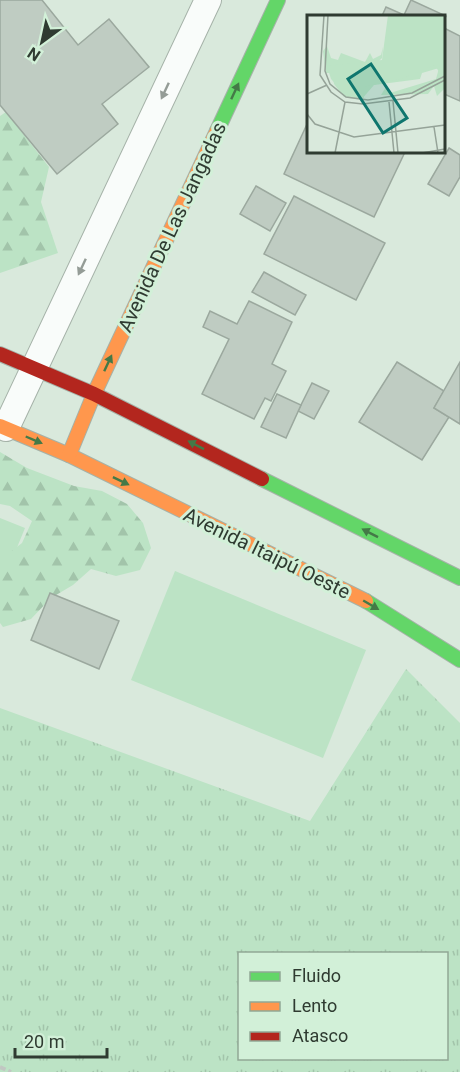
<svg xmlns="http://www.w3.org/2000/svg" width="460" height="1072" font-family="Roboto,sans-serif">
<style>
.grass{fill:#bce3c5}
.forest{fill:url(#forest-firs)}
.park{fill:url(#park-tufts);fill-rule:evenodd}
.building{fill:#bfccc2;stroke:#9ba89e;stroke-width:1.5}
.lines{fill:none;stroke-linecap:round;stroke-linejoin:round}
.street-casing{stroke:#a5b2a8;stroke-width:28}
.fast-casing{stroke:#a5b2a8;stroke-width:16}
.slow-casing{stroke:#a5b2a8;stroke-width:16}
.jam-casing{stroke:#a5b2a8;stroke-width:16}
.path{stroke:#c1c7c2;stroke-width:4;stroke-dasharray:6 3;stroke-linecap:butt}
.street{stroke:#f9fcfa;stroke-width:26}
.fast{stroke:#63d668;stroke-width:14}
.slow{stroke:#ff974d;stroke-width:14}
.jam{stroke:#b3261e;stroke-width:14}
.oneway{fill:#949c96}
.oneway2{fill:#447947}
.labels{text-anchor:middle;stroke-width:6;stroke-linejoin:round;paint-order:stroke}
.street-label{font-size:20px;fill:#2f3b31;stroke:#d2f0d8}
.inset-road{fill:none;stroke:#95a398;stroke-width:1.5}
.view{fill:#0f766e;fill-opacity:0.15;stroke:#0f766e;stroke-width:3}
.inset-edge{fill:none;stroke:#2f3b31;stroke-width:3}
</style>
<defs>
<pattern id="forest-firs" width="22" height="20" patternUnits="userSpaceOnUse" patternTransform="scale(1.5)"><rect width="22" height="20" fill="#bce3c5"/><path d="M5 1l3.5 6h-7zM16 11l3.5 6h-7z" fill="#a2c4aa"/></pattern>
<pattern id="park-tufts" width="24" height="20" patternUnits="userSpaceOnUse" patternTransform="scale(1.5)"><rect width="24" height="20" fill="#bce3c5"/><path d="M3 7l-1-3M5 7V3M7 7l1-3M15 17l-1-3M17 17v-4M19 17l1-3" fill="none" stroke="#a2c4aa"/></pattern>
</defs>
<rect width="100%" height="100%" fill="#d9e9dc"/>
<g class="grass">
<path d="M 0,518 L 25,528 L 0,589 Z"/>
<path d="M 175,571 L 366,650 L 323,758 L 131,680 Z"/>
</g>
<g class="forest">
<path d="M 6,112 L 49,167 L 41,202 L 58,253 L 0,273 L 0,116 Z"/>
<path d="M 0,452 L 27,468 L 74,486 L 102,491 L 127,504 L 143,523 L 151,548 L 140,570 L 116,576 L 91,569 L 73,585 L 51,598 L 31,619 L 3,627 L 0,623 L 0,560 L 22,543 L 32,521 L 10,506 L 0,504 Z"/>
</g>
<path class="park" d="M 406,669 L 460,723 L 460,1072 L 0,1072 L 0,708 L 310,821 ZM 240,954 L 446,954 L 446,1058 L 240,1058 Z"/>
<g class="building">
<path d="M 0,0 L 42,0 L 78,45 L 109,19 L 149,67 L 102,104 L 118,124 L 57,174 L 0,105 Z"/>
<path d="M 411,0 L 446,16 L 444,20 L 444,16 L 382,16 L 386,7 L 404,15 Z"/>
<path d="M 444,28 L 460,36 L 460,101 L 444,94 Z"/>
<path d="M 308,122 L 308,152 L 405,152 L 374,217 L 284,174 Z"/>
<path d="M 449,148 L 460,155 L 460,177 L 449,196 L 428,184 Z"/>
<path d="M 256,186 L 286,203 L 270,231 L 240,214 Z"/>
<path d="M 294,196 L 385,243 L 356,300 L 264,254 Z"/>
<path d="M 264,272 L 306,295 L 295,315 L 252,292 Z"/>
<path d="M 249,301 L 292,322 L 272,364 L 286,371 L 271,401 L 265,398 L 254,419 L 202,394 L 229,339 L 203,327 L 210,311 L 237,324 Z"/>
<path d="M 397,362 L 444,391 L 434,408 L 449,417 L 422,460 L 359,422 Z"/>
<path d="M 460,362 L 460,424 L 434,408 Z"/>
<path d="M 312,383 L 329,391 L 314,419 L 298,411 Z"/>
<path d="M 277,394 L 301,405 L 286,438 L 261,427 Z"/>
<path d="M 50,593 L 119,621 L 99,669 L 31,640 Z"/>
</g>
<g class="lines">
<g class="street-casing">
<path id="street" d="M 6,428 L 208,0"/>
</g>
<g class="fast-casing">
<g id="fast">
<path d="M 217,131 L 278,0"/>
<path d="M 262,479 L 460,578"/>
<path d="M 366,601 L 460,660"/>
</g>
</g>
<g class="slow-casing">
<g id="slow">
<path d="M 0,426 L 69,455 L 366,601"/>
<path d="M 69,455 L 94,394 L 217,131"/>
</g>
</g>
<g class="jam-casing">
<path id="jam" d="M 0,354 L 94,394 L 262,479"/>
</g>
<path class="path" d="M 0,1067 L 11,1072"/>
<use href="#street" class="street"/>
<use href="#fast" class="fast"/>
<use href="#slow" class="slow"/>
<use href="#jam" class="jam"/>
</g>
<defs><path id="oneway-solid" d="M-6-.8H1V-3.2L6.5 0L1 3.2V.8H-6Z" transform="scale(1.5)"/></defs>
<g class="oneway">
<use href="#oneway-solid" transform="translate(165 91) rotate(115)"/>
<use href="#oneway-solid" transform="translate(82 267) rotate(115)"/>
</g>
<g class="oneway2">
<use href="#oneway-solid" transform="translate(235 91) rotate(-65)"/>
<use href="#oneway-solid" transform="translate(108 363) rotate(-65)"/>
<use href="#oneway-solid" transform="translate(34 440) rotate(23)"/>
<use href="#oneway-solid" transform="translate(196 445) rotate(-153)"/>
<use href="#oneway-solid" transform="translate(121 481) rotate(26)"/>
<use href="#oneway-solid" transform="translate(370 533) rotate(-153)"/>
<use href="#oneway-solid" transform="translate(371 605) rotate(30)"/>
</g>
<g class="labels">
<g class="street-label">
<text transform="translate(172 227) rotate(-65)" y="7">Avenida De Las Jangadas</text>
<text transform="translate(267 553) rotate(26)" y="7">Avenida Itaipú Oeste</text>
</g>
</g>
<g transform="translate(307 15)">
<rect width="138" height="138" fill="#d9e9dc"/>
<path d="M 20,31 L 24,43 L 31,45 L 34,38 L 58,47 L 63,38 L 66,44 L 74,40 L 76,32 L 75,43 L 71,47 L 138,32 L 138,73 L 130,81 L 127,71 L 121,79 L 74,80 L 79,72 L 83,78 L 129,64 L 132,53 L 115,58 L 113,64 L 67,70 L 54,85 L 37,82 L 27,69 L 25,58 L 19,58 L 16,36 Z" fill="#bce3c5"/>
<path d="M 81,0 L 138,0 L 138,56 L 134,59 L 127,50 L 97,63 L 57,72 L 57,83 L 38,79 L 24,64 L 20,51 L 75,45 Z" fill="#bce3c5"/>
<path class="inset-road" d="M 17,0 L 13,60 L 24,77 L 38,87 L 56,89 L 103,83 L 138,65M 21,0 L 18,56 L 23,69 L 39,82 L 61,85 L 105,78 L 138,61M 0,79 L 20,70M 86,86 L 91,138M 82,87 L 87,138M 0,99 L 8,109 L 47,122 L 138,110M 127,112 L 131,138M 28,138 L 38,87M 115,138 L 138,134"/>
<path class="view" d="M 64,49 L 100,103 L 76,118 L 41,64 Z"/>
<rect width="138" height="138" class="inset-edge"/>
</g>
<rect x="238" y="952" width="210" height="108" fill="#d2f0d8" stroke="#91a895" stroke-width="1.5"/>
<rect x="250" y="972" width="30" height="9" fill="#63d668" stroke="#91a895" stroke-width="1.5"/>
<text x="292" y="982" font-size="18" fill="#2f3b31">Fluido</text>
<rect x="250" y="1002" width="30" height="9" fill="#ff974d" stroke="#91a895" stroke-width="1.5"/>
<text x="292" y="1012" font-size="18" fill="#2f3b31">Lento</text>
<rect x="250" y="1032" width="30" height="9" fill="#b3261e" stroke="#91a895" stroke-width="1.5"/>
<text x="292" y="1042" font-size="18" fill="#2f3b31">Atasco</text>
<g transform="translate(42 42) rotate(213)" stroke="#d2f0d8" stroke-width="4.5" paint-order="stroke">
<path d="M0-4.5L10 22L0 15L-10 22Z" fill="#2f3b31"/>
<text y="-9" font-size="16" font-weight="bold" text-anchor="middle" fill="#2f3b31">N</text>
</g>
<path d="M15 1048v9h92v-9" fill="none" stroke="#2f3b31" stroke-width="3"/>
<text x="24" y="1048" font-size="18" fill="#2f3b31" stroke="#d2f0d8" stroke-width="4.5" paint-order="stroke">20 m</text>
</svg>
